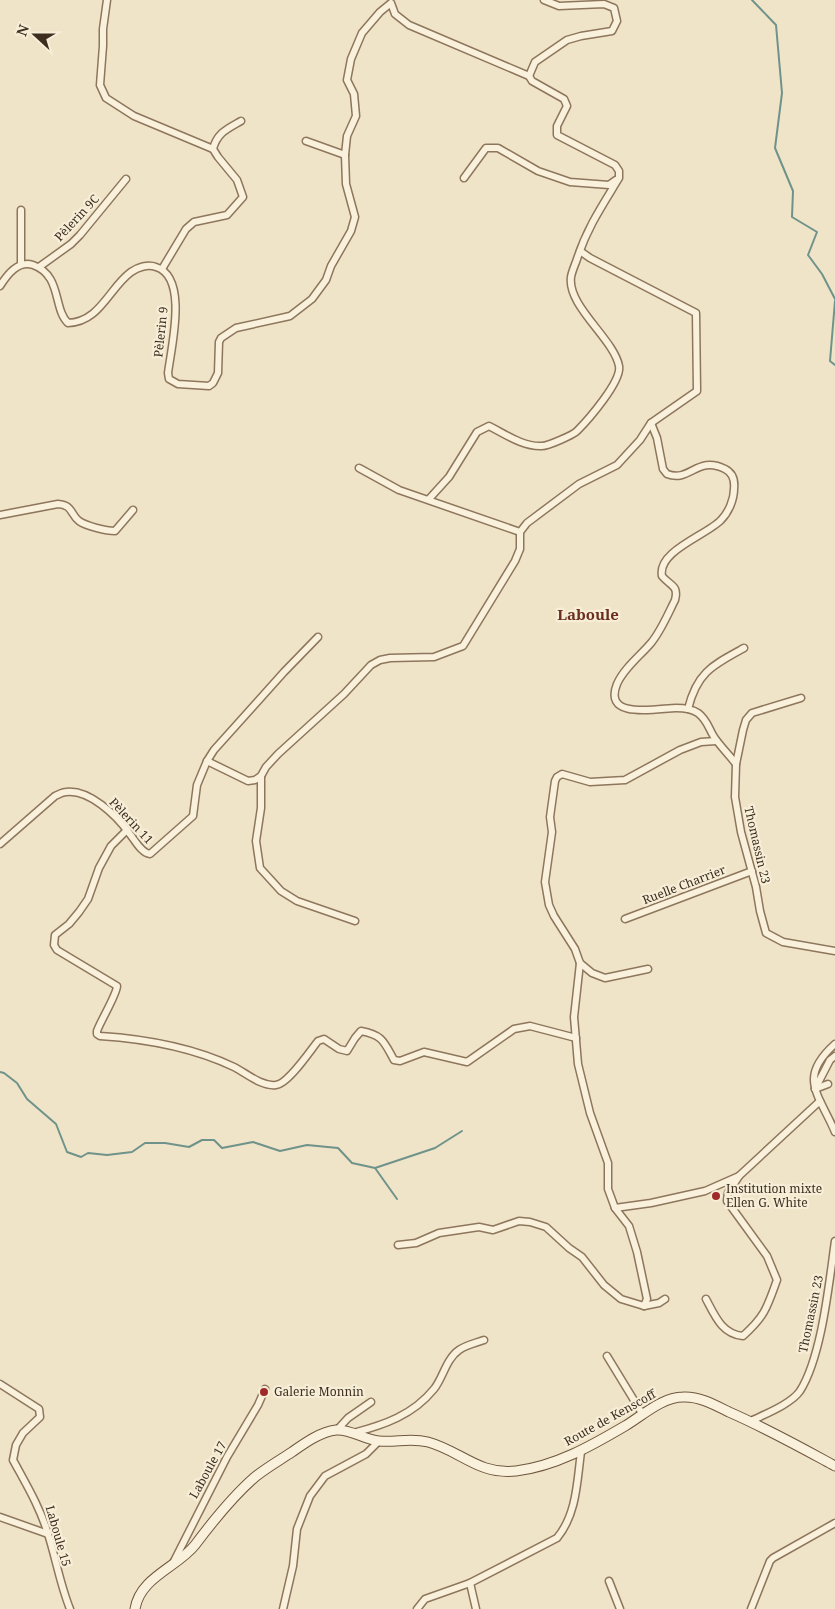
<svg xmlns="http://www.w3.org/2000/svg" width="835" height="1609" font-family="'Noto Serif',serif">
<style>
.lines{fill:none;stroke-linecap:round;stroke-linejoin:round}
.stream{stroke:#6f938a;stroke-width:2}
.street-casing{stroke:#8d765c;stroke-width:9}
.secondary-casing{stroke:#6f573f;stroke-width:11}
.street{stroke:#faf1dc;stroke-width:6}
.secondary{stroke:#faf1dc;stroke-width:9}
.poi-dot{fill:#9e2a2b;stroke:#f7eed8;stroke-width:2}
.labels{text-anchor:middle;stroke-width:4.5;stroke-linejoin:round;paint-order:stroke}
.street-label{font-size:12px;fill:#3d2e20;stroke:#f7eed8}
.poi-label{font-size:12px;fill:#3d2e20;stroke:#f7eed8;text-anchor:start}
.quarter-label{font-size:15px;font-weight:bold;fill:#6b2e1e;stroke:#f7eed8}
</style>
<rect width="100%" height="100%" fill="#f0e4c8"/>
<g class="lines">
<g class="stream">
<path d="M 752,0 L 776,25 L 782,93 L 775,148 L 793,191 L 792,217 L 817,232 L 808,255 L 822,274 L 835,299"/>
<path d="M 835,301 L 830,361 L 835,365"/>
<path d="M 0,1072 L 4,1073 L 17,1083 L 27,1099 L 56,1124 L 67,1152 L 81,1157 L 88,1153 L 107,1155 L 132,1152 L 145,1143 L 165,1143 L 189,1147 L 202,1140 L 214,1140 L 222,1148 L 253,1142 L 280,1151 L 307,1145 L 338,1148 L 352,1163 L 375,1168 L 397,1199"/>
<path d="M 375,1168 L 435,1148 L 462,1131"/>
</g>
<g class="street-casing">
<g id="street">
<path d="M 107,0 L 103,29 L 103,46 L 100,85 L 106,98 L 134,116 L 213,149"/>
<path d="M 529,76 L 535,62 L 567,40 L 581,36 L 612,31 L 617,21 L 614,8 L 604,4 L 559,6 L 544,0"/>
<path d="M 306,141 L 345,155"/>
<path d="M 464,178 L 486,148 L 498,148 L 538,171 L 570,182 L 609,185 L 616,180"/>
<path d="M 21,210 L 21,264"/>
<path d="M 39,267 L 71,244 L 80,235 L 126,179"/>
<path d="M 162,269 L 186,229 L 194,222 L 227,215 L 243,197 L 237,180 L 218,157 L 213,149 C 217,133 227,129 241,121"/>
<path d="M 0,286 C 7,275 18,260 33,265 C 62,275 53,309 68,323 C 100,322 109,288 131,272 C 138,267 148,264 156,267 C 189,277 171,348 168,373 L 169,379 L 178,384 L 209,386 L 213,383 L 218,373 L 219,342 L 221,338 L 236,328 L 290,316 L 312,299 L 326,280 L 331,266 L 351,231 L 355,217 L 346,184 L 345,155 L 347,136 L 356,116 L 354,94 L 347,80 L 351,59 L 362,33 L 380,12 L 391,3 L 395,14 L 409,25 L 529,76 L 532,81 L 564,99 L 567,106 L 557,126 L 557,135 L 615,165 L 619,171 L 619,178 C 602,206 587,228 577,259 C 575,265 572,271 571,277 C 567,306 614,339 619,366 C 622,381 588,420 577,431 C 573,435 548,446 542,446 C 523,447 505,434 489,426 L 477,432 L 449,477 L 429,499"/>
<path d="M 651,423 L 657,438 L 663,469 L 667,474 C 690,483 697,455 725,469 C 733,473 735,480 734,489 C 734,499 729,512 721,520 C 707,535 657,551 662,576 C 670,586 679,585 675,600 C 668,614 661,631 651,643 C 640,656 624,668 617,684 C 602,721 660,708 676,708 C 684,708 692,709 698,713 C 709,721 709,732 717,741 C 723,749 730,756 736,764"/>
<path d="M 359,468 L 399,490 L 520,532"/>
<path d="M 0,515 L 58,504 C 73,505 70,514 79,521 C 86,526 106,531 115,531 L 133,510"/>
<path d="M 801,698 L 752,713 L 746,720 L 743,730 L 736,764 L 735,797 L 741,832 L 756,887 L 760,911 L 766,933 L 783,942 L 835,951"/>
<path d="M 688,709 C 697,672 713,665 744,648"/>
<path d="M 207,761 L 248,781 L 255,780 L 261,776 L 266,767 L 278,754 L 344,694 L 371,665 L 380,660 L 390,658 L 434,657 L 463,646 L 515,561 L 520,549 L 520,532 L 527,523 L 579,484 L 617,465 L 640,440 L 651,423 L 697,391 L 696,313 L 590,258 L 580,251"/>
<path d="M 261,776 L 261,808 L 256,841 L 260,868 L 281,891 L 297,901 L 355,921"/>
<path d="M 127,830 L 111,846 L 99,868 L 88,899 L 79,912 L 69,924 L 55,935 L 54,945 L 57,950 L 117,986 C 117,994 101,1020 97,1031 L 97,1034 L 100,1036 C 147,1039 192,1047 234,1067 C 246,1073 262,1087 276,1085 C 288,1084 310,1051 318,1041 L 324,1039 L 339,1049 L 347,1051 L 355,1038 L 361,1031 C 383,1035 384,1042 394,1060 L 400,1061 L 424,1052 L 467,1062 L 514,1029 L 530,1026 L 576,1038"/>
<path d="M 0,844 L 55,796 C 58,795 62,792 66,792 C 89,789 116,815 129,833 C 135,840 141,853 150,854 L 193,816 L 197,785 L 207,761 L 214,750 L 284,672 L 318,637"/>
<path d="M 625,919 L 752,871"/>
<path d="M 580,963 L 574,1017 L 578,1064 L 590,1113 L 608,1163 L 608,1189 L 615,1208 L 651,1203 L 705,1191 L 739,1176 L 820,1101"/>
<path d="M 648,969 L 605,978 L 592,973 L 580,963 L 575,949 L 554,916 L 549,905 L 545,882 L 552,832 L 550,817 L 555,781 L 557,777 L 562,774 L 590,782 L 625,780 L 680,750 L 701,742 L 716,741"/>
<path d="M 835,1044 C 797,1078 819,1094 835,1132"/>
<path d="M 815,1089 L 830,1060 L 835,1056"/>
<path d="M 815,1089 L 828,1084"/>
<path d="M 615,1208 L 629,1226 L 637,1252 L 647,1299 L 644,1306"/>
<path d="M 398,1245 L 416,1243 L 439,1233 L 479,1227 L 493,1230 L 519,1221 L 530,1222 L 546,1227 L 569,1248 L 582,1257 L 604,1285 L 621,1299 L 644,1306 L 659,1303 L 665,1299"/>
<path d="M 706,1299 C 715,1316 722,1334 743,1336 C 765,1316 767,1308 777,1280 L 767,1256 L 727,1201 L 728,1193 L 739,1176"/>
<path d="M 607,1356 L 643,1415"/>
<path d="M 0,1384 L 39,1409 L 40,1417 L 23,1433 L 16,1445 L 13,1460 C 26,1484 40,1507 48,1534 C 56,1559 60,1584 70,1609"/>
<path d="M 751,1421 C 765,1414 791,1404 800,1391 C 822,1356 829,1283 835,1241"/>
<path d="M 337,1430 L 348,1418 L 371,1402"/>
<path d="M 353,1433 C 384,1425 413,1415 434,1389 C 443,1378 446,1359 459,1350 C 466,1345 476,1343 484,1340"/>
<path d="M 0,1517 L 48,1534"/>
<path d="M 173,1563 L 227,1457 L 258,1405 L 265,1389"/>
<path d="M 609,1581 L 620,1609"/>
<path d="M 470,1583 L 476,1609"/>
<path d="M 283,1609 L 293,1566 L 297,1529 L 310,1496 L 325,1476 L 366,1454 L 379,1441"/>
<path d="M 417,1609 L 425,1599 L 470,1583 L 557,1538 C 577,1514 577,1481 581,1452"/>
<path d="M 751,1609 L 770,1561 L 773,1558 L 835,1523"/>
</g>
</g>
<g class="secondary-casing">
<path id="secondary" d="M 135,1609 C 140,1577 178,1567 195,1545 C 213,1521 232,1497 255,1477 C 266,1468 280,1460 292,1452 C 305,1443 320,1432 336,1430 C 351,1429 365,1440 379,1441 C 396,1443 409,1437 428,1442 C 461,1451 478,1475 516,1471 C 556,1466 591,1446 625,1426 C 642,1416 662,1397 683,1397 C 699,1396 715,1405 729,1412 C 766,1428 800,1447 835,1466"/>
</g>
<use href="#street" class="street"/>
<use href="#secondary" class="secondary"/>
</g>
<g class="poi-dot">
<circle cx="716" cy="1196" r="5"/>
<circle cx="264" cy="1392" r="5"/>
</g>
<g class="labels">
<g class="street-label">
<text transform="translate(77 218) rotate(-47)" y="4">Pèlerin 9C</text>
<text transform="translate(161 332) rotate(-84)" y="4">Pèlerin 9</text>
<text transform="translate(131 821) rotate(47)" y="4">Pèlerin 11</text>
<text transform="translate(757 845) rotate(77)" y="4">Thomassin 23</text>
<text transform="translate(684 885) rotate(-21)" y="4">Ruelle Charrier</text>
<text transform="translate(811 1314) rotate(-78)" y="4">Thomassin 23</text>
<text transform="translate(610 1418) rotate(-29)" y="4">Route de Kenscoff</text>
<text transform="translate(208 1470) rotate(-61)" y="4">Laboule 17</text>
<text transform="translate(58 1536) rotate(74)" y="4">Laboule 15</text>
</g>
<g class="poi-label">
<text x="726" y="1193">Institution mixte<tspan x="726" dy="14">Ellen G. White</tspan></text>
<text x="274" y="1396">Galerie Monnin</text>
</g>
<g class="quarter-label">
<text x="588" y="620">Laboule</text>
</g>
</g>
<g transform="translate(35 35) rotate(291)" stroke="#f7eed8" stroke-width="4" paint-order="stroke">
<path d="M0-4L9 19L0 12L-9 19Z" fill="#3d2e20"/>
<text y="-8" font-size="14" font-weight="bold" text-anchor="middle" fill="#3d2e20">N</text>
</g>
</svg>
